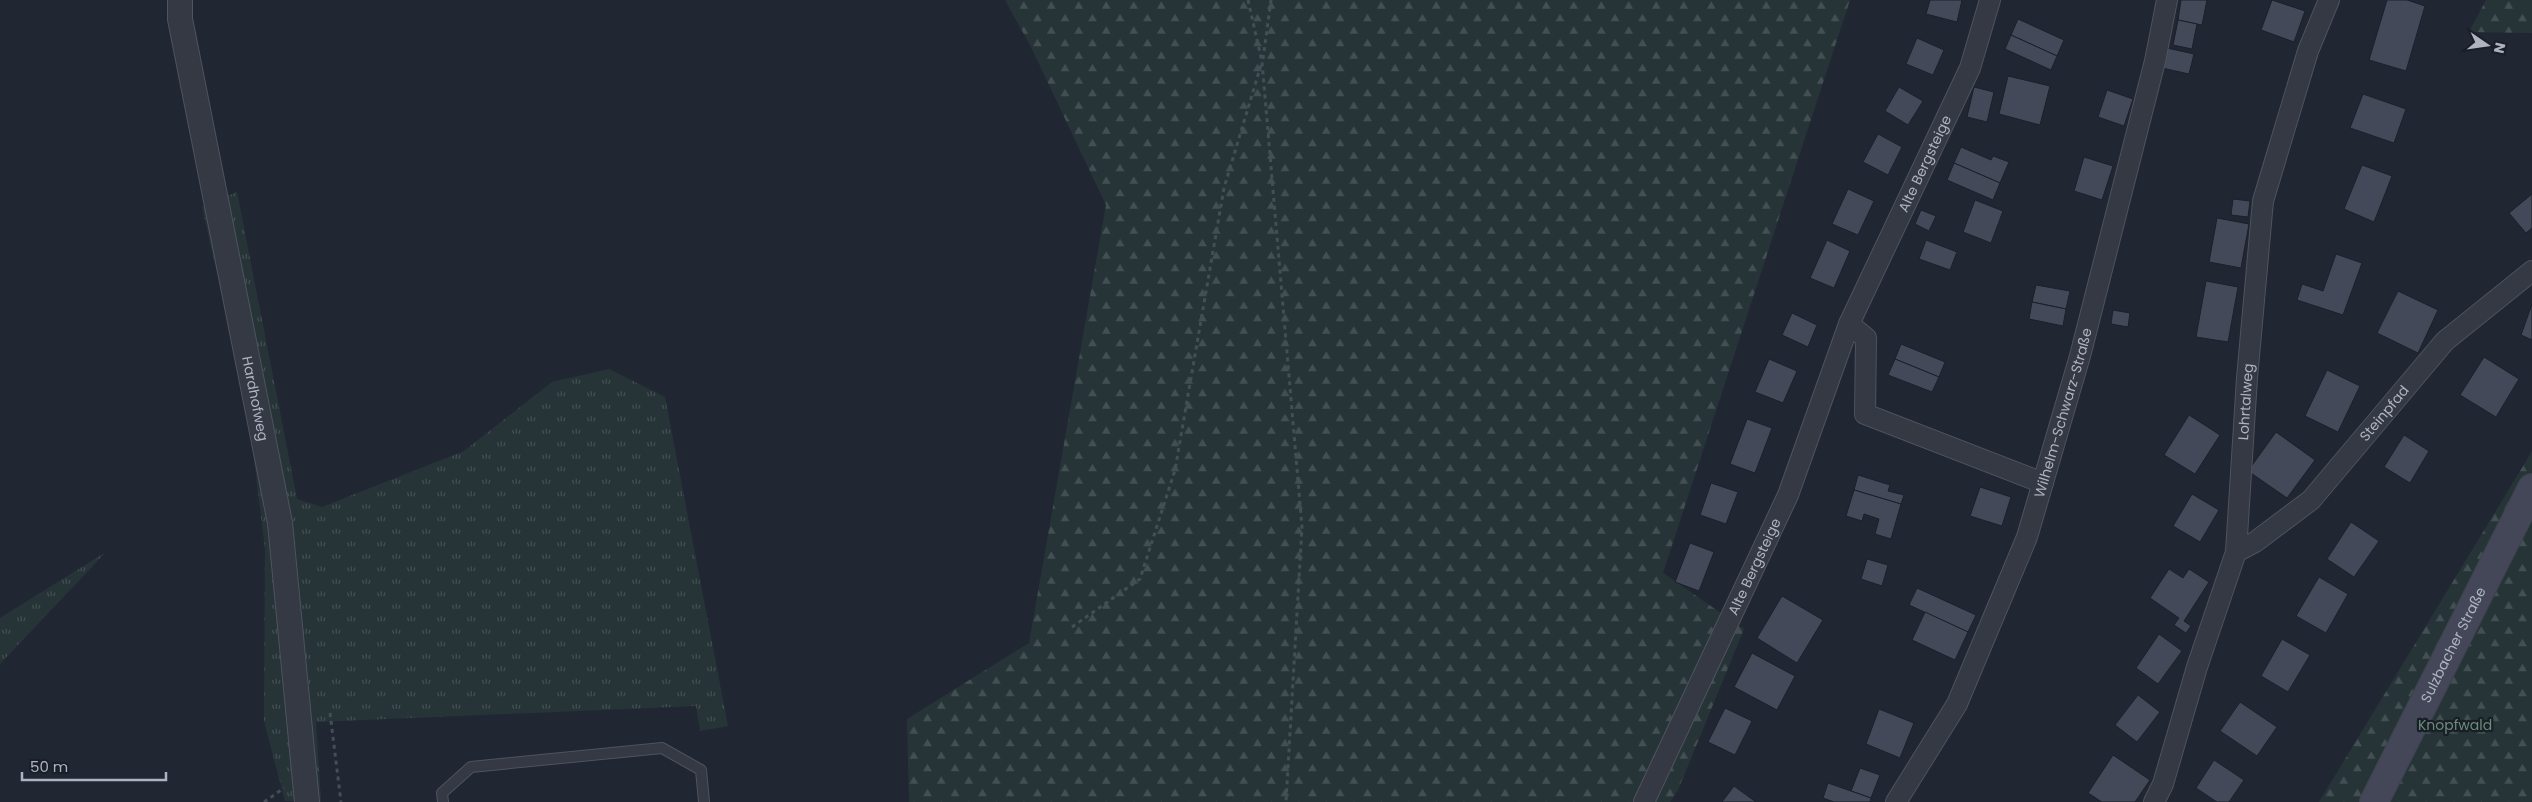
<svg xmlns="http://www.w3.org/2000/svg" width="2532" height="802" font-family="Poppins,sans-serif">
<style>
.grass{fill:url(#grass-tufts)}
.forest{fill:url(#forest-firs)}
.building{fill:#434958;stroke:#1c202b}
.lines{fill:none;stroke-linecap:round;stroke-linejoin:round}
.service-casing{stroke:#4f535f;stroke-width:12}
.minor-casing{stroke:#4f535f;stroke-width:22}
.tertiary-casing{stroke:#4f535f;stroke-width:26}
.secondary-casing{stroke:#3e424e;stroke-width:30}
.path{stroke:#434f54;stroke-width:3;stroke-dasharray:4 4;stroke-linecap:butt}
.service{stroke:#343944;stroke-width:10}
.minor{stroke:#343944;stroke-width:20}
.tertiary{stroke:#343944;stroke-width:24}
.secondary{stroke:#434757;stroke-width:28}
.labels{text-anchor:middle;stroke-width:4.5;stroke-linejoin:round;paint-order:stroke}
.street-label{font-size:14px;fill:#afb3c1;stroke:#1a1e28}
.park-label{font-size:14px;fill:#698e77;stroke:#1a1e28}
</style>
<defs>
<pattern id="grass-tufts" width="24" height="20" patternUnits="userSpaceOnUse" patternTransform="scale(1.25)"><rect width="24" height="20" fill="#263437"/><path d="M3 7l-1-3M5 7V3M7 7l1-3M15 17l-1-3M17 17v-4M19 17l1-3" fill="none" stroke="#434f52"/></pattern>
<pattern id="forest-firs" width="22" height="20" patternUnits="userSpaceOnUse" patternTransform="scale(1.25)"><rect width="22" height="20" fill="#263437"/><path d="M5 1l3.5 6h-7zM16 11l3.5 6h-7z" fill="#434f52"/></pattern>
</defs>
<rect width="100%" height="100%" fill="#212633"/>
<g class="grass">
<path d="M 237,192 L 297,499 L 322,507 L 464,451 L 552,382 L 609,369 L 665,397 L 728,726 L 700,731 L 696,706 L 316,722 L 321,802 L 285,801 L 264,721 L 265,549 L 248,409 L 202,207 Z"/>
<path d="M 106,552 L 0,664 L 0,618 Z"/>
</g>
<g class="forest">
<path d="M 1005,0 L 1850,0 L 1663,573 L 1744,629 L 1678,790 L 1670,802 L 909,802 L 907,719 L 1029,643 L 1106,205 L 1031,47 Z"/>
<path d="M 2486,0 L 2532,0 L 2532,33 L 2469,32 Z"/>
<path d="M 2532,451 L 2532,802 L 2319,802 L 2531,453 Z"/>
</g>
<g class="building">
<path d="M 1930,0 L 1962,0 L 1957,22 L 1926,14 Z"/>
<path d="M 2181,0 L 2207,0 L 2202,25 L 2178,20 Z"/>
<path d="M 2272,0 L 2305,11 L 2294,42 L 2261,30 Z"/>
<path d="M 2387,0 L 2407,0 L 2425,6 L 2406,71 L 2369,60 Z"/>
<path d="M 2018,19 L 2064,40 L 2057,56 L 2011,35 Z"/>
<path d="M 2178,20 L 2197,24 L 2192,49 L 2173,45 Z"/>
<path d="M 2011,35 L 2057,56 L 2051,70 L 2005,49 Z"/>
<path d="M 1917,38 L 1944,50 L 1933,75 L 1906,64 Z"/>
<path d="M 2167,48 L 2194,54 L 2189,74 L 2162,68 Z"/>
<path d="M 2008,76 L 2050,86 L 2040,125 L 1999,114 Z"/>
<path d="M 1899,87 L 1923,101 L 1908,125 L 1885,111 Z"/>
<path d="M 1974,87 L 1994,92 L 1987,122 L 1967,117 Z"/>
<path d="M 2107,90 L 2133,99 L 2124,126 L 2098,117 Z"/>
<path d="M 2363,94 L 2406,109 L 2394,143 L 2350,128 Z"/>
<path d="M 1878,134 L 1902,147 L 1888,175 L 1863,162 Z"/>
<path d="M 1961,147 L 1991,160 L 1993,156 L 2009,162 L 2000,183 L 1954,163 Z"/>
<path d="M 2084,157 L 2113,166 L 2102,200 L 2074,191 Z"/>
<path d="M 1954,163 L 2000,183 L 1993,200 L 1947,180 Z"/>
<path d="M 2362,165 L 2392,176 L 2374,222 L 2344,209 Z"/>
<path d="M 1848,189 L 1874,201 L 1858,235 L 1832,224 Z"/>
<path d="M 2532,194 L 2532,228 L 2526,233 L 2509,213 Z"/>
<path d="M 2233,199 L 2250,201 L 2248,217 L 2231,215 Z"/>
<path d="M 1975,200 L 2003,211 L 1991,243 L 1963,232 Z"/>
<path d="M 1921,210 L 1936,216 L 1929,231 L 1915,224 Z"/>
<path d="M 2217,218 L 2249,224 L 2241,268 L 2209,262 Z"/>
<path d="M 1827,240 L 1850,251 L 1834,288 L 1810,278 Z"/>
<path d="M 1926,240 L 1957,252 L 1950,270 L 1919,259 Z"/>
<path d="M 2336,254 L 2362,263 L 2343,315 L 2297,300 L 2302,284 L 2323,291 Z"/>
<path d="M 2206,281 L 2238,287 L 2228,342 L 2196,337 Z"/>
<path d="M 2036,285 L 2070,291 L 2066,309 L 2032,302 Z"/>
<path d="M 2398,291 L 2438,310 L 2418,353 L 2377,333 Z"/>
<path d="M 2032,302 L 2066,309 L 2063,326 L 2029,319 Z"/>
<path d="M 2532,304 L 2532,340 L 2521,335 Z"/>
<path d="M 2113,310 L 2130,313 L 2128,327 L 2111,324 Z"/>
<path d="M 1792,313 L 1817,325 L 1808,347 L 1782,335 Z"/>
<path d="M 1901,344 L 1945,362 L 1939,377 L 1895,359 Z"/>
<path d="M 2484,357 L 2519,379 L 2496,417 L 2460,395 Z"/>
<path d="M 1769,359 L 1797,371 L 1783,403 L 1755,392 Z"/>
<path d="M 1895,359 L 1939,377 L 1932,392 L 1888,375 Z"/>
<path d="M 2327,370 L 2360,386 L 2338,432 L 2305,416 Z"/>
<path d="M 2189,415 L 2220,435 L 2195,474 L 2164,455 Z"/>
<path d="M 1747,419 L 1772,428 L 1755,473 L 1730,464 Z"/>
<path d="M 2276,432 L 2315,460 L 2287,498 L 2248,471 Z"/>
<path d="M 2404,435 L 2429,451 L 2410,483 L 2384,467 Z"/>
<path d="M 1858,475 L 1890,485 L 1888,491 L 1904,495 L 1901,504 L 1854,490 Z"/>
<path d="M 1711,483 L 1738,492 L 1726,524 L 1700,515 Z"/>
<path d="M 1980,487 L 2011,497 L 2002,526 L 1970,516 Z"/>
<path d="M 1854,490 L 1901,504 L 1891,539 L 1875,534 L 1879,519 L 1864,514 L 1862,521 L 1846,516 Z"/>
<path d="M 2192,494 L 2219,510 L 2200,542 L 2173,526 Z"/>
<path d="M 2351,522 L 2379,541 L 2354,577 L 2327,559 Z"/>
<path d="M 1690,543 L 1714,552 L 1699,591 L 1675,582 Z"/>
<path d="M 1867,559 L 1888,565 L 1882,586 L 1861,579 Z"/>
<path d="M 2169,569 L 2183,578 L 2189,569 L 2209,582 L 2184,621 L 2191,626 L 2186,633 L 2174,625 L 2179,618 L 2150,598 Z"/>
<path d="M 2319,577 L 2348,594 L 2326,633 L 2296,616 Z"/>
<path d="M 1917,588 L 1976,615 L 1968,632 L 1909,605 Z"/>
<path d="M 1782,596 L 1823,620 L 1797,663 L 1757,638 Z"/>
<path d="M 1925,612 L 1968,632 L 1955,660 L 1912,640 Z"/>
<path d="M 2159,634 L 2182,651 L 2158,684 L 2136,668 Z"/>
<path d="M 2282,639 L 2310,655 L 2288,692 L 2261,676 Z"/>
<path d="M 1752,653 L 1795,676 L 1777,710 L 1734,687 Z"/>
<path d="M 2138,695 L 2160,712 L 2137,742 L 2115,725 Z"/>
<path d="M 2240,702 L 2277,727 L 2257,756 L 2220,731 Z"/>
<path d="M 1725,708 L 1752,721 L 1735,755 L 1708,742 Z"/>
<path d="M 1879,709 L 1914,723 L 1900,758 L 1866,744 Z"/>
<path d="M 2113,755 L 2150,780 L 2135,802 L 2102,802 L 2088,793 Z"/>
<path d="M 2214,760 L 2244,780 L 2229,802 L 2217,802 L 2196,788 Z"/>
<path d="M 1860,768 L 1880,775 L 1871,798 L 1851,791 Z"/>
<path d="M 1828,783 L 1871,798 L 1870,802 L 1834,802 L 1823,798 Z"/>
<path d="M 1734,786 L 1756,802 L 1722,802 Z"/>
</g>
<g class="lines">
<g class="service-casing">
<path id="service" d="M 443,802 L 442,793 L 471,767 L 662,748 L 701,770 L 704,802"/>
</g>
<g class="minor-casing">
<g id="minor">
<path d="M 1849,324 L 1866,338 L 1865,414 L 2043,483"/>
<path id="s1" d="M 2236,552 L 2255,542 L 2311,500 L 2445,341 L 2532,271"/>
<path id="s2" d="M 1644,802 L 1788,495 L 1849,324 L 1970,68 L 1990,0"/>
<path id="s3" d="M 1896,802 L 1957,704 L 2027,537 L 2080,356 L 2155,61 L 2167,0"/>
<path id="s4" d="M 2154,802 L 2163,784 L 2197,667 L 2236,552 L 2247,378 L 2263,201 L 2308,51 L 2329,0"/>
</g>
</g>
<g class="tertiary-casing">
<g id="tertiary">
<path id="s5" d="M 180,0 L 180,19 L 280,523 L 307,802"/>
</g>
</g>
<g class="secondary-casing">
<g id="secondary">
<path id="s6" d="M 2374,802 L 2532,488"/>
</g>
</g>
<g class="path">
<path d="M 1248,0 L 1262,62 L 1302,527 L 1286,802"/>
<path d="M 1263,59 L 1271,0"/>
<path d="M 1072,627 L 1140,579 L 1175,470 L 1224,188 L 1261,65"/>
<path d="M 330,713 L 341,802"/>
<path d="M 264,802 L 284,788"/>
</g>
<use href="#service" class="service"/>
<use href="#minor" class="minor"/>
<use href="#tertiary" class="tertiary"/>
<use href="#secondary" class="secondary"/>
</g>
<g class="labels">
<g class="street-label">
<text dy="5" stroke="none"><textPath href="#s2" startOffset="698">Alte Bergsteige</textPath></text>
<text dy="5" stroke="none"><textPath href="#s5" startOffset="406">Hardhofweg</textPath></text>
<text dy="5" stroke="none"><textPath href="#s4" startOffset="414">Lohrtalweg</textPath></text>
<text dy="5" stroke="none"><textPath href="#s3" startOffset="426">Wilhelm-Schwarz-Straße</textPath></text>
<text dy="5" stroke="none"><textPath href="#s1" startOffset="205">Steinpfad</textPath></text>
<text dy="5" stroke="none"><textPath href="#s2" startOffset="260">Alte Bergsteige</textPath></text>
<text dy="5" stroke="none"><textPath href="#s6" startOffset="176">Sulzbacher Straße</textPath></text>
</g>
<g class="park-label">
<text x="2455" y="730">Knopfwald</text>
</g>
</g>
<g transform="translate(2487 45) rotate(103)" stroke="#1a1e28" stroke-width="4" paint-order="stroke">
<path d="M0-4L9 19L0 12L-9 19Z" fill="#afb3c1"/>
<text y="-8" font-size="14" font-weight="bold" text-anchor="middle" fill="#afb3c1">N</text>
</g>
<path d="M22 772v8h144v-8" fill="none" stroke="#afb3c1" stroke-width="2.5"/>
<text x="30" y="772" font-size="15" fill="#afb3c1" stroke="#1a1e28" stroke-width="4" paint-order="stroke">50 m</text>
</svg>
